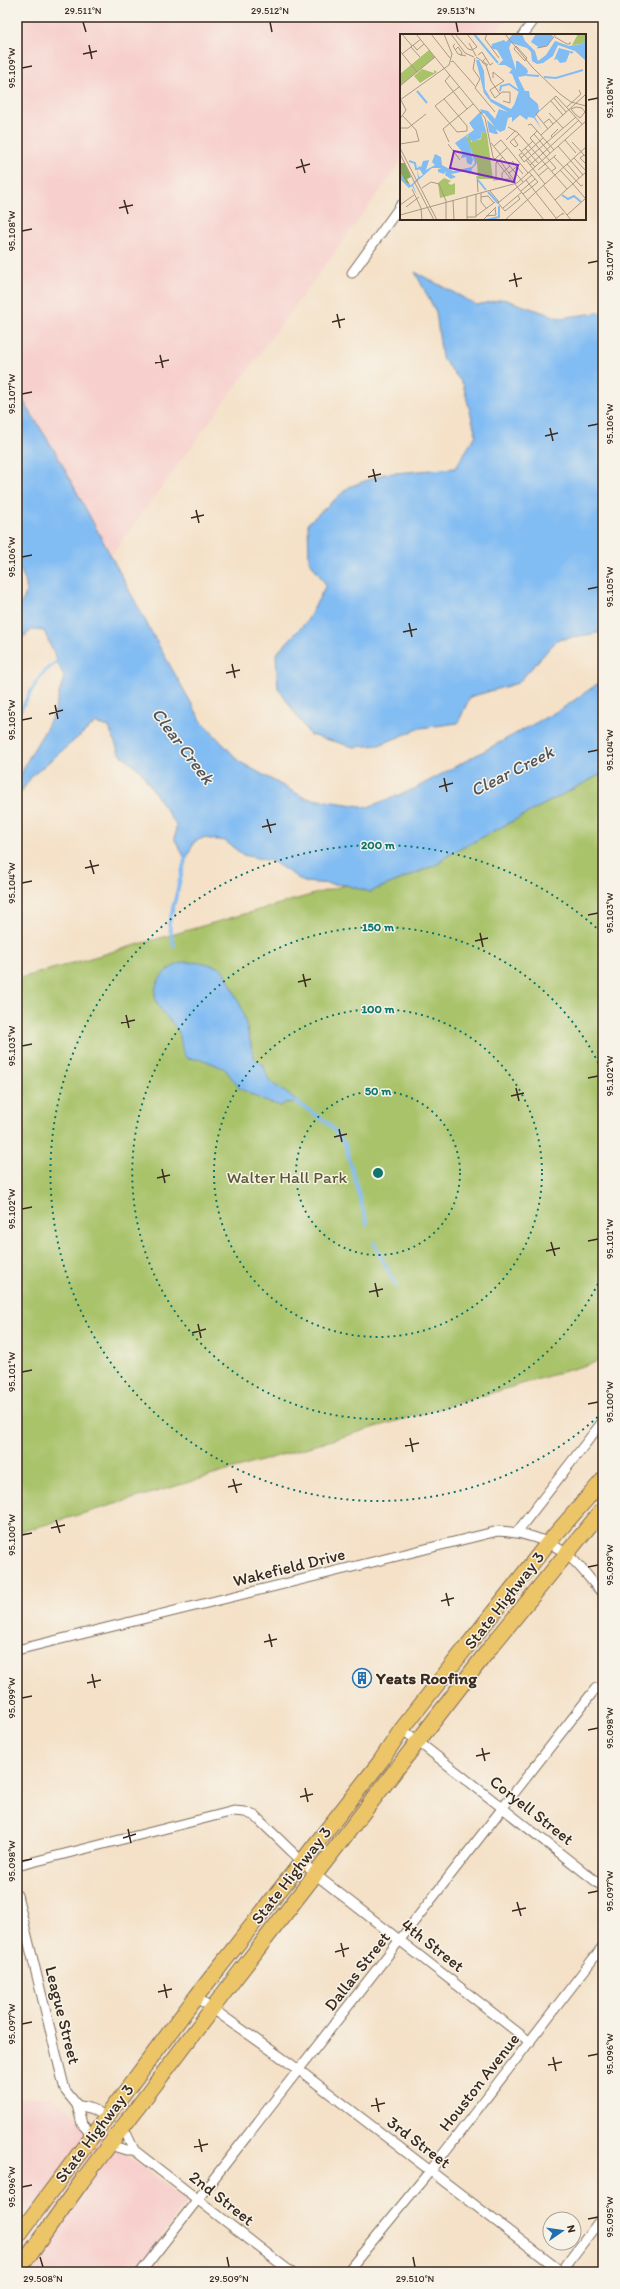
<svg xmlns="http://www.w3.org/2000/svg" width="620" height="2289" font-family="Itim,sans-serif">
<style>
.built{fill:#f7d0cd}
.green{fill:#a9c36a;stroke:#727644}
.water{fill:#81bcf3;stroke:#5e7388}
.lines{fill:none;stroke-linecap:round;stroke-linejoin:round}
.stream{stroke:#81bcf3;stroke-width:3.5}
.minor-casing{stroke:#7c6a5a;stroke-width:11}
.primary-casing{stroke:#7c6a5a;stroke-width:17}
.minor{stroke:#fff;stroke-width:9}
.primary{stroke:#edc569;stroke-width:15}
.ticks{fill:none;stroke:#3b2a1e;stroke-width:1.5}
.ring{fill:none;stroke:#0f766e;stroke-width:2;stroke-dasharray:2 4}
.labels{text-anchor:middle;stroke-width:3;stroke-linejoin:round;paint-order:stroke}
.park-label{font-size:17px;fill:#5c5835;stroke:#f7f3e8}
.street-label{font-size:17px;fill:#3b2a1e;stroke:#f7f3e8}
.poi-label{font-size:17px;font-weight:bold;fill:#3b2a1e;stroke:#f7f3e8;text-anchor:start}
.water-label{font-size:18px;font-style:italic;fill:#50565e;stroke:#f7f3e8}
.inset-river{fill:none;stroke:#81bcf3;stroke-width:2}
.inset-road{fill:none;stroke:#aa9884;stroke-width:1}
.view{fill:#7b2cbf;fill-opacity:0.15;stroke:#7b2cbf;stroke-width:2}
.inset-edge{fill:none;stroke:#3b2a1e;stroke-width:2}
.centre{fill:#0f766e;stroke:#f7f3e8;stroke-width:2}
.ring-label{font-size:12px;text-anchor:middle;font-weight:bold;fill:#0f766e;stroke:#f7f3e8;stroke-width:3;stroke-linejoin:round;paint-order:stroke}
.neatline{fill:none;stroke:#3b2a1e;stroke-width:1.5}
.ticks-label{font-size:10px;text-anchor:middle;fill:#3b2a1e}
</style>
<rect width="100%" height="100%" fill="#f7f3e8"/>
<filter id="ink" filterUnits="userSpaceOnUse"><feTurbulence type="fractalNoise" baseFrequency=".025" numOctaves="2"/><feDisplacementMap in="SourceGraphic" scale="8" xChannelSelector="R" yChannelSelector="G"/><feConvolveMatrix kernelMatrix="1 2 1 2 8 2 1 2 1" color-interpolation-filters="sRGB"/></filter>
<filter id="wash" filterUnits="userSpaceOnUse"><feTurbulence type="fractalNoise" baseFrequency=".012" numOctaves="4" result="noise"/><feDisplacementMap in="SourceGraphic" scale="16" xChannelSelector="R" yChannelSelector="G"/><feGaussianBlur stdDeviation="0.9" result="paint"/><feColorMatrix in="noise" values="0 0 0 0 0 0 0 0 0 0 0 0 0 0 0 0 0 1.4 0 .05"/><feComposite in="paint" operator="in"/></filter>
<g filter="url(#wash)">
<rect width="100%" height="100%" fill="#f4e1c8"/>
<g class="built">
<path d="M 17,17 L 508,17 L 494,35 L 401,35 L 401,162 L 110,557 L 65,470 L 17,391 Z"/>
<path d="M 17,2097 L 51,2097 L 186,2201 L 138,2272 L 17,2272 Z"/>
</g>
<path class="green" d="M 603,773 L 603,1360 L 17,1533 L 17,979 L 346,885 L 370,892 L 438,864 L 447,856 Z"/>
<g class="water">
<path d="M 415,272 L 477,305 L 503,299 L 560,318 L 603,312 L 603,632 L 557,640 L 518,683 L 470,697 L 458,723 L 421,728 L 379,745 L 354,747 L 310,735 L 278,688 L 276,654 L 307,621 L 326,585 L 309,560 L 308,523 L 349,487 L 384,474 L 455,468 L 476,435 L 463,384 L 442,358 L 436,312 Z"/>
<path d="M 17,391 L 56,453 L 159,646 L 202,722 L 240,762 L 305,798 L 368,807 L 414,789 L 563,708 L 603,680 L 603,773 L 447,856 L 438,864 L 370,892 L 346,885 L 304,882 L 272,861 L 243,855 L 225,841 L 203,838 L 194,842 L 186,860 L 175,840 L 176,825 L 140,770 L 119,753 L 109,727 L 95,723 L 32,776 L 17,798 C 17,769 36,748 48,725 C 56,711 59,692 64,677 L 44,631 L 32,630 L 17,642 L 17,607 C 33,592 25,579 17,563 Z"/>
<path d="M 185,962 L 205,963 L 221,968 L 226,974 L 242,1009 L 254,1057 L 264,1067 L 269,1081 L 299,1102 L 285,1103 L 281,1106 L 264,1101 L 239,1088 L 225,1069 L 204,1060 L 186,1058 C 180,1050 182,1040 178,1031 C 173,1022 164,1016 159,1007 C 147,985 165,967 185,962 Z"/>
</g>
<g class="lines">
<g class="stream">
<path d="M 17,715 C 31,695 38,670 61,660"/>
<path d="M 174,946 L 169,924 L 186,856"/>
<path d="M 295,1101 L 328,1123 L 345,1144 L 367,1224"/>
<path d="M 374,1243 L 396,1286"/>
</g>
</g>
</g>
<g filter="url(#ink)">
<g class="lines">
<g class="minor-casing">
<g id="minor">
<path d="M 523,35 L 536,17"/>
<path d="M 352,273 L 401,205"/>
<path d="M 517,1532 L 603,1421"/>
<path d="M 17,1650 L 498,1531 C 521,1532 547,1539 565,1553 C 579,1563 591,1581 603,1594"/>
<path d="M 402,1729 L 603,1887"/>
<path d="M 17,1866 L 234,1811 L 245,1812 L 255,1816 L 316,1875 L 530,2042"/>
<path d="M 17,1895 L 65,2090 L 77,2105 L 82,2124 L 93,2136"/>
<path d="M 196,1997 L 299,2070 L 562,2272"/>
<path d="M 77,2105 L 93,2109 L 107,2117"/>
<path d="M 121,2130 L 127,2135 L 134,2150 L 291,2272"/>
<path d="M 110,2145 L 126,2150 L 134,2150"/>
<path d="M 141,2272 L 596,1688"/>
<path d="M 347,2272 L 430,2171 L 603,1946"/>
<path d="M 561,2272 L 603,2216"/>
</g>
</g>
<g class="primary-casing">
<g id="primary">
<path d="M 17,2237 L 196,1997 L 380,1762 L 402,1729 L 548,1543 L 603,1480"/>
<path d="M 17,2272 L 82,2181 L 233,1981 L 490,1648 L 603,1509"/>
</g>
</g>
<use href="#minor" class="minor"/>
<use href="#primary" class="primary"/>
</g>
</g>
<path class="ticks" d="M 83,22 L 86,32M 270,22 L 272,32M 456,22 L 458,32M 89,45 L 92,59M 83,54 L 97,51M 22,68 L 32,66M 588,100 L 598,98M 301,159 L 305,173M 296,168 L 310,164M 124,200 L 128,214M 119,208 L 133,205M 22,231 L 32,229M 588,263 L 598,261M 514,273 L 517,287M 509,281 L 522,278M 337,314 L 340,328M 332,322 L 345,319M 160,355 L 163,368M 155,363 L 169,360M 22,394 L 32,392M 588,426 L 598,424M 550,428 L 553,441M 545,436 L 558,433M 373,469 L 376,482M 368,477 L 381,474M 196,510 L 199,523M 191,518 L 204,515M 22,557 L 32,555M 588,589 L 598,587M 409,623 L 412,637M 403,632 L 417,629M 232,664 L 235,678M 226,673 L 240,670M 55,705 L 58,719M 49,714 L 63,710M 22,720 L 32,718M 588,752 L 598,750M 444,778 L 447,792M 439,787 L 453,783M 267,819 L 271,833M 262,827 L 276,824M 90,860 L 94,874M 85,868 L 99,865M 22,883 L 32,881M 588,915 L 598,913M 480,933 L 483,947M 475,941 L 488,938M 303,974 L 306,987M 298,982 L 311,979M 126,1015 L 129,1028M 121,1023 L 135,1020M 22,1046 L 32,1044M 588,1078 L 598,1076M 516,1088 L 519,1101M 511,1096 L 524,1093M 339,1129 L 342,1142M 334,1137 L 347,1134M 162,1169 L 165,1183M 157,1178 L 170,1175M 22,1209 L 32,1207M 588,1241 L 598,1239M 551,1242 L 555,1256M 546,1251 L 560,1248M 375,1283 L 378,1297M 369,1292 L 383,1289M 198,1324 L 201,1338M 192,1333 L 206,1329M 22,1372 L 32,1370M 588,1404 L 598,1402M 410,1438 L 413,1452M 405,1446 L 419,1443M 233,1479 L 237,1493M 228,1487 L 242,1484M 56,1520 L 60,1533M 51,1528 L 65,1525M 22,1535 L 32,1533M 588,1567 L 598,1565M 446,1593 L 449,1606M 441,1601 L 454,1598M 269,1634 L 272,1647M 264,1642 L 277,1639M 92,1674 L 95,1688M 87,1683 L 101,1680M 22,1698 L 32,1696M 588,1730 L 598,1728M 482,1748 L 485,1761M 476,1756 L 490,1753M 305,1788 L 308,1802M 300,1797 L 313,1794M 128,1829 L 131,1843M 123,1838 L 136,1834M 22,1861 L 32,1859M 588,1893 L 598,1891M 517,1902 L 521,1916M 512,1911 L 526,1908M 341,1943 L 344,1957M 335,1952 L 349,1948M 164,1984 L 167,1998M 158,1992 L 172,1989M 22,2024 L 32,2022M 588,2056 L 598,2054M 553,2057 L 556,2071M 548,2065 L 562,2062M 376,2098 L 379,2112M 371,2106 L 385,2103M 199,2139 L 202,2152M 194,2147 L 208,2144M 22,2187 L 32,2185M 588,2219 L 598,2217M 40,2257 L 43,2267M 227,2257 L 229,2267M 413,2257 L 415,2267"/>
<g class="ring">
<circle cx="378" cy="1173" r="82"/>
<circle cx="378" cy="1173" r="164"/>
<path d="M603 1273A246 246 0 1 1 603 1073"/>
<path d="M602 1413A328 328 0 1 1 602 933"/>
</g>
<defs>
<g id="building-ring" transform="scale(1)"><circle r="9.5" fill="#f7f3e8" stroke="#1f6fb2" stroke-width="1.5"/><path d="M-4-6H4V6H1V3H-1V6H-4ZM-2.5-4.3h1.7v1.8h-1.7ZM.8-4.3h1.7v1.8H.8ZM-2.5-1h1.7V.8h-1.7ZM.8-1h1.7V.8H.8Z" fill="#1f6fb2"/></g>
</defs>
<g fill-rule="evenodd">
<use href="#building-ring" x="362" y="1678"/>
</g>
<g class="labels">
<g class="park-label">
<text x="287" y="1183">Walter Hall Park</text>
</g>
<g class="street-label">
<text transform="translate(289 1567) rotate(-14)" y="6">Wakefield Drive</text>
<text transform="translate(504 1600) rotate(-52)" y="6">State Highway 3</text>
<text transform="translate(532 1810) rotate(38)" y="6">Coryell Street</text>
<text transform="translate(291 1875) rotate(-52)" y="6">State Highway 3</text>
<text transform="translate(433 1945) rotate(38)" y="6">4th Street</text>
<text transform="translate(357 1971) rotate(-52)" y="6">Dallas Street</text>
<text transform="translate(63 2015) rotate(76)" y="6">League Street</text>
<text transform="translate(479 2082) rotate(-52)" y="6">Houston Avenue</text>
<text transform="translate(94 2133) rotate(-53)" y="6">State Highway 3</text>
<text transform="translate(419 2142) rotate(37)" y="6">3rd Street</text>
<text transform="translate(222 2198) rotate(38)" y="6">2nd Street</text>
</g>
<g class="poi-label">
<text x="376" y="1684">Yeats Roofing</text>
</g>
<g class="water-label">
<text transform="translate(183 746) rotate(53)" y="6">Clear Creek</text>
<text transform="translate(512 771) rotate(-27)" y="6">Clear Creek</text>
</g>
</g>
<g transform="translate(400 34)">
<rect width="186" height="186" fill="#f4e1c8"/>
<path d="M 178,0 L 186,0 L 186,5 L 182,10 L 172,11 ZM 29,16 L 35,23 L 0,52 L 0,40 ZM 22,35 L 34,39 L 34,36 L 37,38 L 20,49 L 14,42 ZM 82,97 L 87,100 L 93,145 L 78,145 L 77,129 L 66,104 L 70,100 L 71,108 L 81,105 ZM 44,144 L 51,147 L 48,149 L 51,151 L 55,149 L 55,160 L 40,164 L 38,149 Z" fill="#a9c36a"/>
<path d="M 0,129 L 5,129 L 11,143 L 7,145 L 10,151 L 6,149 L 0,138 Z" fill="#86a95e"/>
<path d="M 113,0 L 122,0 L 125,7 L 135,17 L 138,27 L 146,21 L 155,7 L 169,12 L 182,10 L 186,5 L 186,27 L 175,17 L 158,11 L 153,22 L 143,29 L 137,30 L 132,27 L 131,18 L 127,14 L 111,9 L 109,14 L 116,36 L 116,27 L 118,27 L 127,35 L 128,38 L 125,42 L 118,43 L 125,57 L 129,57 L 130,63 L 138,70 L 139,77 L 135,83 L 142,96 L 134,84 L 128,83 L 127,86 L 120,81 L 112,88 L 112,83 L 108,84 L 105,96 L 100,98 L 96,95 L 98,100 L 95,100 L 89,98 L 87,86 L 95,93 L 84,79 L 81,80 L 87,100 L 82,97 L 81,104 L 73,108 L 68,104 L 70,100 L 66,103 L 77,129 L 71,136 L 74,139 L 68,137 L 70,142 L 67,137 L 51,140 L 56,143 L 51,145 L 45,141 L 46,137 L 44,140 L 38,138 L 38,135 L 42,134 L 32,134 L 13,151 L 17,161 L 12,152 L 9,154 L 9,161 L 9,154 L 0,145 L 0,138 L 6,149 L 11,151 L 18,144 L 17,135 L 19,143 L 23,141 L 18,132 L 21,133 L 23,127 L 29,126 L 26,136 L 35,131 L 32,128 L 35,120 L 41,123 L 42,131 L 53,137 L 72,133 L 75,129 L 70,115 L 73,126 L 71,131 L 67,129 L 66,123 L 61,124 L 63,119 L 55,109 L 74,96 L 69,89 L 81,77 L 80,75 L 88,77 L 95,85 L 99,75 L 108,78 L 91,68 L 84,59 L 76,26 L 79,26 L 84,37 L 85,55 L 91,65 L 111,75 L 114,71 L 119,57 L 112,40 L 109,39 L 112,35 L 105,31 L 98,31 L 103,26 L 97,16 L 91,14 L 92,10 L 104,6 L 106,8 ZM 136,0 L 152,0 L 153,3 L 148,11 L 140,14 L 131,8 ZM 159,14 L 174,18 L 171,20 L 170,18 L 166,28 L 160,29 L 157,25 L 154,26 Z" fill="#81bcf3"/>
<path class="inset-river" d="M 74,0 L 98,29M 126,41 L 139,42M 144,43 L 156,44 L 183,36M 17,57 L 27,69M 100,57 L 101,52 L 109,50 L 119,57M 9,127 L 15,129 L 16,135 L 22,134M 78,146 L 86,156M 88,158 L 98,169M 162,161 L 168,165 L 174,162 L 181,168M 87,186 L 99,183 L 99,172"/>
<path class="inset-road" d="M 2,0 L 12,12M 16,0 L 85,84 L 93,123 L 144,186M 31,0 L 50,24M 51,0 L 65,19 L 74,23M 55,0 L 68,15 L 72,16 L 77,13 L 67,0M 87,0 L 85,5 L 99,24M 105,0 L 133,34 L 160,60 L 171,68 L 186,72M 155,3 L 167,10 L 170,10 L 170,8M 69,9 L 76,22M 55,10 L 53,12 L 58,20 L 66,22M 13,11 L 17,16 L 24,10M 116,12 L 127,24 L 125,27 L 114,15 ZM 11,13 L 20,23M 137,14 L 147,12 L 156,0M 55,16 L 58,13 L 62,19 L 61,22M 0,17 L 17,38M 2,20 L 21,5M 78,21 L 82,18 L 90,31 L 93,29M 76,23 L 88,31M 75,24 L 73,35 L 80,45 L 75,54 L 95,78M 86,24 L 82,28 L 87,32M 51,28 L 53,27 L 75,52M 86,31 L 91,47 L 100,60M 50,41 L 45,47 L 67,75M 0,52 L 35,23M 90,56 L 95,64 L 102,58 L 110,58 L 110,69 L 103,67M 90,56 L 104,47 L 93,38 L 93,44M 154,64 L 166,78M 44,65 L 67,92 L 67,97 L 57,98 L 35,72 L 59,53M 0,66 L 49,31 L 52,20 L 44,0M 151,67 L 163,81M 167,73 L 181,60 L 179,56M 149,79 L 163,94M 175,80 L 180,84 L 185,78 L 182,74 L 176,73 L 171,75 L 175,80M 3,82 L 16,96 L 19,107M 0,85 L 6,76 L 1,66M 144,89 L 149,85 L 153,90M 128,91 L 131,90 L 154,116M 108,93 L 117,98 L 167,155M 0,94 L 8,94 L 26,80M 148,95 L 136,80 L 156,62 L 182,90M 137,97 L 130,104 L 156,134 L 152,137M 134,100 L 150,119M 141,101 L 185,61M 153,104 L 151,102 L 158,95M 114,105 L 118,111 L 115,113 L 110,108 L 119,100M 106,106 L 115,97M 165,106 L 176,119M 49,108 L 43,95 L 73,70M 147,108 L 176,83M 172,108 L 186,123M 91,109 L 123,148M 0,110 L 19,107M 48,110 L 60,126M 94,112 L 101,106 L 128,139M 158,112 L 183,141M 0,114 L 37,186M 125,114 L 138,129M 119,115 L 135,133M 121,118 L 133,107M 122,119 L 119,121 L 124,128 L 147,108M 0,120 L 34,186M 184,121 L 180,124 L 186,130M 154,123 L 181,152 L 183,151M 121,124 L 143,104M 174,124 L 186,137M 95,125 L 107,114M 126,126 L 145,150M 112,127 L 123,140M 101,128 L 116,149M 167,130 L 179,144M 130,131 L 179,86M 138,136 L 156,121M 160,136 L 173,150M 109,139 L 120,130M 77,142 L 78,158M 138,142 L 148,134M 102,145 L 102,139 L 110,132M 93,146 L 110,145M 96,146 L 96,129 L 103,123M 126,146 L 156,184M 173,150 L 185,164M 143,151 L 171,186M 22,154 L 31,148 L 39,150 L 46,167 L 46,186M 12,155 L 21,174 L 22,186M 90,157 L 99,168M 121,157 L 135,145M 81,159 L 81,168 L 87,175M 123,160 L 138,148 L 129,138M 118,162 L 120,165 L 105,177 L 98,169 L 132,141M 67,163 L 67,186M 81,163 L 88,162 L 94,169M 53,166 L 54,186M 155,166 L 186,138M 0,171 L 14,161M 6,173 L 19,163M 103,174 L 122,158M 0,181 L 117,149 L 186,87M 167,181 L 186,164M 76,182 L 95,168M 86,182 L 96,181 L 95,174M 67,183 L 76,183 L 76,160M 83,186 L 96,173M 105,186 L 186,113M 154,186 L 163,179 L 163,181"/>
<path class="view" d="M 54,117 L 118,131 L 114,148 L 50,134 Z"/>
<rect width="186" height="186" class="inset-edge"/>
</g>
<circle cx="378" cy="1173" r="6" class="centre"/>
<g class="ring-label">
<text x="378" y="849">200 m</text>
<text x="378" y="931">150 m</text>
<text x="378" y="1013">100 m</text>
<text x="378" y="1095">50 m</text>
</g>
<rect width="620" height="2289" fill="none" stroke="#f7f3e8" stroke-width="44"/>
<g transform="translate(562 2231) rotate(77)"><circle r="19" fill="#f7f3e8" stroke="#aca397"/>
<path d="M0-3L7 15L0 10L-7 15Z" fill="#1f6fb2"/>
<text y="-6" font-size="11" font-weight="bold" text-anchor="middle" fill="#3b2a1e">N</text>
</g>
<rect x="22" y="22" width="576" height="2245" class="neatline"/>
<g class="ticks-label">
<text x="83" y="14">29.511°N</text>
<text x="270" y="14">29.512°N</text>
<text x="456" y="14">29.513°N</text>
<text transform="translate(11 68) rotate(-90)" y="4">95.109°W</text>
<text transform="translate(609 98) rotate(-90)" y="4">95.108°W</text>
<text transform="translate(11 231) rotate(-90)" y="4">95.108°W</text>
<text transform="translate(609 261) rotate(-90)" y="4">95.107°W</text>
<text transform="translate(11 394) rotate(-90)" y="4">95.107°W</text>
<text transform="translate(609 424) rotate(-90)" y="4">95.106°W</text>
<text transform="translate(11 557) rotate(-90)" y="4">95.106°W</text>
<text transform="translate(609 587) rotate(-90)" y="4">95.105°W</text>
<text transform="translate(11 720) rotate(-90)" y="4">95.105°W</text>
<text transform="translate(609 750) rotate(-90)" y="4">95.104°W</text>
<text transform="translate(11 883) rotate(-90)" y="4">95.104°W</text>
<text transform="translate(609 913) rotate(-90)" y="4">95.103°W</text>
<text transform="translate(11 1046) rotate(-90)" y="4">95.103°W</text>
<text transform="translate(609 1076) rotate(-90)" y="4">95.102°W</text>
<text transform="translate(11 1209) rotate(-90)" y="4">95.102°W</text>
<text transform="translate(609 1239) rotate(-90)" y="4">95.101°W</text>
<text transform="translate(11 1372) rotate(-90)" y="4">95.101°W</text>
<text transform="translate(609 1402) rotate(-90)" y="4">95.100°W</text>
<text transform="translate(11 1535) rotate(-90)" y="4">95.100°W</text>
<text transform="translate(609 1565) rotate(-90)" y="4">95.099°W</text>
<text transform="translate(11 1698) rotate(-90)" y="4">95.099°W</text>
<text transform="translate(609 1728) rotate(-90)" y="4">95.098°W</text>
<text transform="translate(11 1861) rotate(-90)" y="4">95.098°W</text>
<text transform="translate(609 1891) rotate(-90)" y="4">95.097°W</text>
<text transform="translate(11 2024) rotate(-90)" y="4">95.097°W</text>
<text transform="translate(609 2054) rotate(-90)" y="4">95.096°W</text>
<text transform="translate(11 2187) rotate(-90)" y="4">95.096°W</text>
<text transform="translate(609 2217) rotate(-90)" y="4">95.095°W</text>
<text x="43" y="2282">29.508°N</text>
<text x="229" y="2282">29.509°N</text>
<text x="415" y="2282">29.510°N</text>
</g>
</svg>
